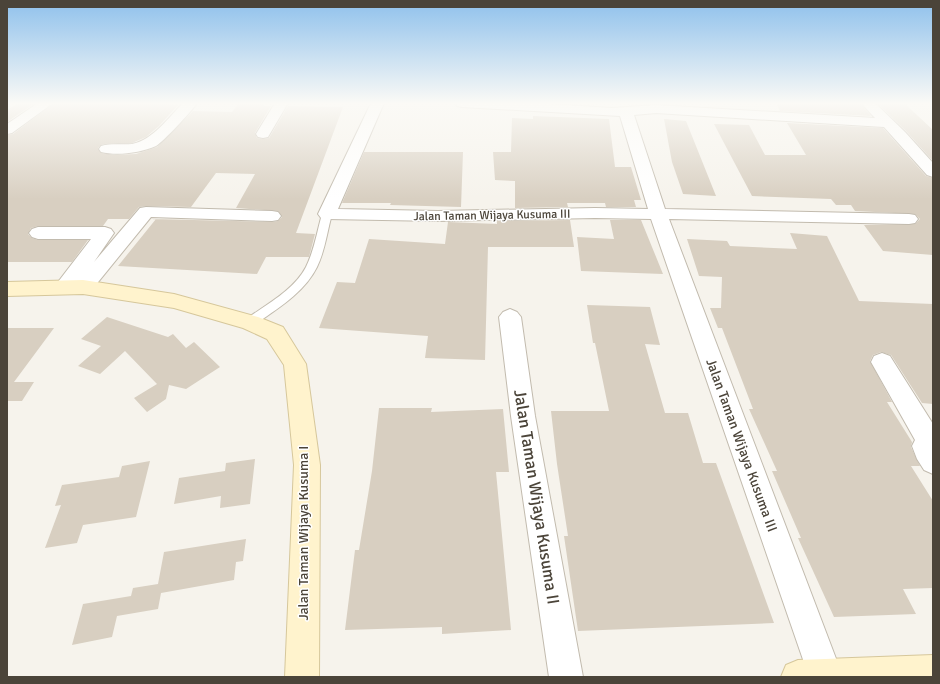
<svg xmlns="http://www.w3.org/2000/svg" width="940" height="684" font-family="Signika,sans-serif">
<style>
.building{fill:#d8cfc1}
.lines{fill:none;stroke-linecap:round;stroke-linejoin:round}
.lane-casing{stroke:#c2bbae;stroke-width:2}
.street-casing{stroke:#c2bbae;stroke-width:2}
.secondary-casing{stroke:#d6c79b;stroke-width:2}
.lane{fill:#fff;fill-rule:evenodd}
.street{fill:#fff;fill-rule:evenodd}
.secondary{fill:#fff3cd;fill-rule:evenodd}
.labels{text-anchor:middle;stroke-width:3;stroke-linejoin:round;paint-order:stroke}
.far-street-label{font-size:12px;fill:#4b4439;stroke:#fff}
.street-label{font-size:14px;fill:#4b4439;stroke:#fff}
.near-street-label{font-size:17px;fill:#4b4439;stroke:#fff}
</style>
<rect width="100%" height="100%" fill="#f6f3ec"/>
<g class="building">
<path d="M 18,103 L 35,103 L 7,122 L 7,110 Z"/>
<path d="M 54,103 L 138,103 L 178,105 L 159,126 L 146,137 L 132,143 L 104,144 L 101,145 L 98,148 L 101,153 L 114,155 L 136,154 L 157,147 L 193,111 L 232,112 L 238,104 L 264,104 L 263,106 L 271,106 L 255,133 L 257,138 L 263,139 L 269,138 L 288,106 L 343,107 L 296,233 L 315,234 L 309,257 L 266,257 L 257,274 L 118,266 L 156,219 L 152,219 L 272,222 L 278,221 L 282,217 L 278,211 L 236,208 L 255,174 L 216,173 L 191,207 L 146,206 L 139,207 L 129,219 L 108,219 L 103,226 L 38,226 L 31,228 L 28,234 L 32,238 L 38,240 L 88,240 L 72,262 L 7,262 L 7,135 L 13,134 Z"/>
<path d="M 776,103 L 860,103 L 871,116 L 780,111 Z"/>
<path d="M 877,103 L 904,103 L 933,130 L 933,161 L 906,131 Z"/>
<path d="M 533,116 L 609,119 L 615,167 L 631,167 L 641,200 L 634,200 L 636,207 L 606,207 L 605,203 L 567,203 L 568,207 L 515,208 L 515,181 L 495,180 L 493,152 L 511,152 L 512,118 L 533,119 Z"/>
<path d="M 664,119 L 686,121 L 716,196 L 683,194 L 672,162 Z"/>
<path d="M 787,123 L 883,128 L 926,176 L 933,178 L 933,255 L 883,251 L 864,225 L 915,224 L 920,219 L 915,214 L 855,211 L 851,205 L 836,205 L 831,199 L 752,196 L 714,124 L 749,125 L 765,155 L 806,155 Z"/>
<path d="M 364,152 L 463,152 L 461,207 L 390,205 L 391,203 L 342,203 Z"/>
<path d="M 570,220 L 574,247 L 488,247 L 485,360 L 425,358 L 428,336 L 319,328 L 337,282 L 355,283 L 369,239 L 445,244 L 448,222 L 497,224 L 497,221 Z"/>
<path d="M 610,220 L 641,220 L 663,274 L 581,271 L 577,237 L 614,239 Z"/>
<path d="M 790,233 L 827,236 L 859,301 L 933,304 L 933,404 L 922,403 L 891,355 L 881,352 L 873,355 L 870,361 L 892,402 L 887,402 L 912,442 L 911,447 L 920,466 L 911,466 L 933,501 L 933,588 L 903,589 L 916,614 L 834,617 L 798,538 L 801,538 L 772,471 L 777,471 L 749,409 L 753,409 L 722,328 L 718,328 L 710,308 L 721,308 L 722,277 L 699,276 L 687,239 L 727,241 L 730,246 L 797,249 Z"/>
<path d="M 587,305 L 650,307 L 660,345 L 645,344 L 665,413 L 688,413 L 703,463 L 716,463 L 774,623 L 578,631 L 564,536 L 568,536 L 557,464 L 551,411 L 609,411 L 595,343 L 593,343 Z"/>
<path d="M 107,317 L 168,337 L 173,334 L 186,348 L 194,342 L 220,367 L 186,389 L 169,385 L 166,399 L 147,412 L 134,398 L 157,384 L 125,351 L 100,374 L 78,366 L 101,346 L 81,339 Z"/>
<path d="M 7,328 L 54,328 L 14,382 L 34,382 L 22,401 L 7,401 Z"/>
<path d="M 379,408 L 432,408 L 431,412 L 503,409 L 509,472 L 496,472 L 511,630 L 442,634 L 442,627 L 345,630 L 355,550 L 359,550 L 372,471 Z"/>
<path d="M 255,459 L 250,504 L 220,508 L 221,496 L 174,504 L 179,478 L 225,471 L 226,463 Z"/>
<path d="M 150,461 L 136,517 L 83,525 L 77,543 L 45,548 L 61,505 L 55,506 L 62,485 L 119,477 L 122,466 Z"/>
<path d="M 246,539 L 243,561 L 236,562 L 234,580 L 161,593 L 158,609 L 117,616 L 112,637 L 72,645 L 83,604 L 131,596 L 133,588 L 158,584 L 164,552 Z"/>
</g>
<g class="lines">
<g class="lane-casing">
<path id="lane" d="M 327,211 L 332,214 C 327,232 325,251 317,267 C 304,293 277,309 254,325 L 250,326 L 246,325 L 244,322 L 246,319 C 266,305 294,290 306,267 C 314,251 317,232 322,214 Z"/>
</g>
<g class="street-casing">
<g id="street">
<path d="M 38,103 L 53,103 L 12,133 L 7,134 L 7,124 Z"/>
<path d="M 183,103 L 197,103 C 192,111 163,142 156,146 C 140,153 117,156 101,152 L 99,149 L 101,146 C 111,143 122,145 132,144 C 153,140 169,117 183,103 Z"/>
<path d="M 275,103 L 288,103 L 268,137 L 263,138 L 258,137 L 256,134 Z"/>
<path d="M 371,103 L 384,103 L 338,209 L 438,211 L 595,208 L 648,209 L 620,116 L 462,107 L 457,106 L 456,103 L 534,103 L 612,108 L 656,105 L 875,118 L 861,103 L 875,103 L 905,132 L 933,163 L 933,177 L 927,175 L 884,127 L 656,113 L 634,115 L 665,209 L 909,214 L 915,215 L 918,219 L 915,223 L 909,224 L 669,219 L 843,677 L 809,677 L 651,219 L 595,218 L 438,221 L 327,219 L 321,218 L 318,214 Z"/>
<path d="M 146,207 L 272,211 L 278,212 L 281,216 L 278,220 L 272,221 L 151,217 L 90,292 L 83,294 L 76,292 L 74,289 C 70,295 64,294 58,292 L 55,287 L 58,282 L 91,239 L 38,239 L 32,237 L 29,233 L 32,229 L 38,227 L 105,227 L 111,229 L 114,233 L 94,262 L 140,208 Z"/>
<path d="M 510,309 L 517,312 L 521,317 L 535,416 L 583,677 L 549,677 L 511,416 L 499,317 L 503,312 Z"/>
<path d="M 882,353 L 890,356 L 933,424 L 933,474 L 924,470 L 917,459 L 912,446 L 915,440 L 871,362 L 874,356 Z"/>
</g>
</g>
<g class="secondary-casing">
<g id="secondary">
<path d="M 83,280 L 174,294 L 258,317 L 283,327 L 306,364 L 320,465 L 319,677 L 285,677 L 294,465 L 284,365 L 267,339 L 243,328 L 174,308 L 83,294 L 7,296 L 7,282 Z"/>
<path d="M 933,655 L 933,677 L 781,677 L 786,665 L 798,660 Z"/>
</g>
</g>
<use href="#lane" class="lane"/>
<use href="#street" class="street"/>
<use href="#secondary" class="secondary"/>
</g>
<linearGradient id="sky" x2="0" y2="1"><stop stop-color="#8fc1ec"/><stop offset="0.52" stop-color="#fbfaf6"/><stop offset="1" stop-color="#fbfaf6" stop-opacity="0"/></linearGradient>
<rect width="940" height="199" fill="url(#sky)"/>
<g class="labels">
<g class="far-street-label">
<text transform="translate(492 215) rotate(-1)" y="4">Jalan Taman Wijaya Kusuma III</text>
</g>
<g class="street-label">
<text transform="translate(742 445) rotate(70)" y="5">Jalan Taman Wijaya Kusuma III</text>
<text transform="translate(303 533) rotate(-90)" y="5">Jalan Taman Wijaya Kusuma I</text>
</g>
<g class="near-street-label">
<text transform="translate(537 497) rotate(81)" y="6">Jalan Taman Wijaya Kusuma II</text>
</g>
</g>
<rect width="940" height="684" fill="none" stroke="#4b4439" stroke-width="16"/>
</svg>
